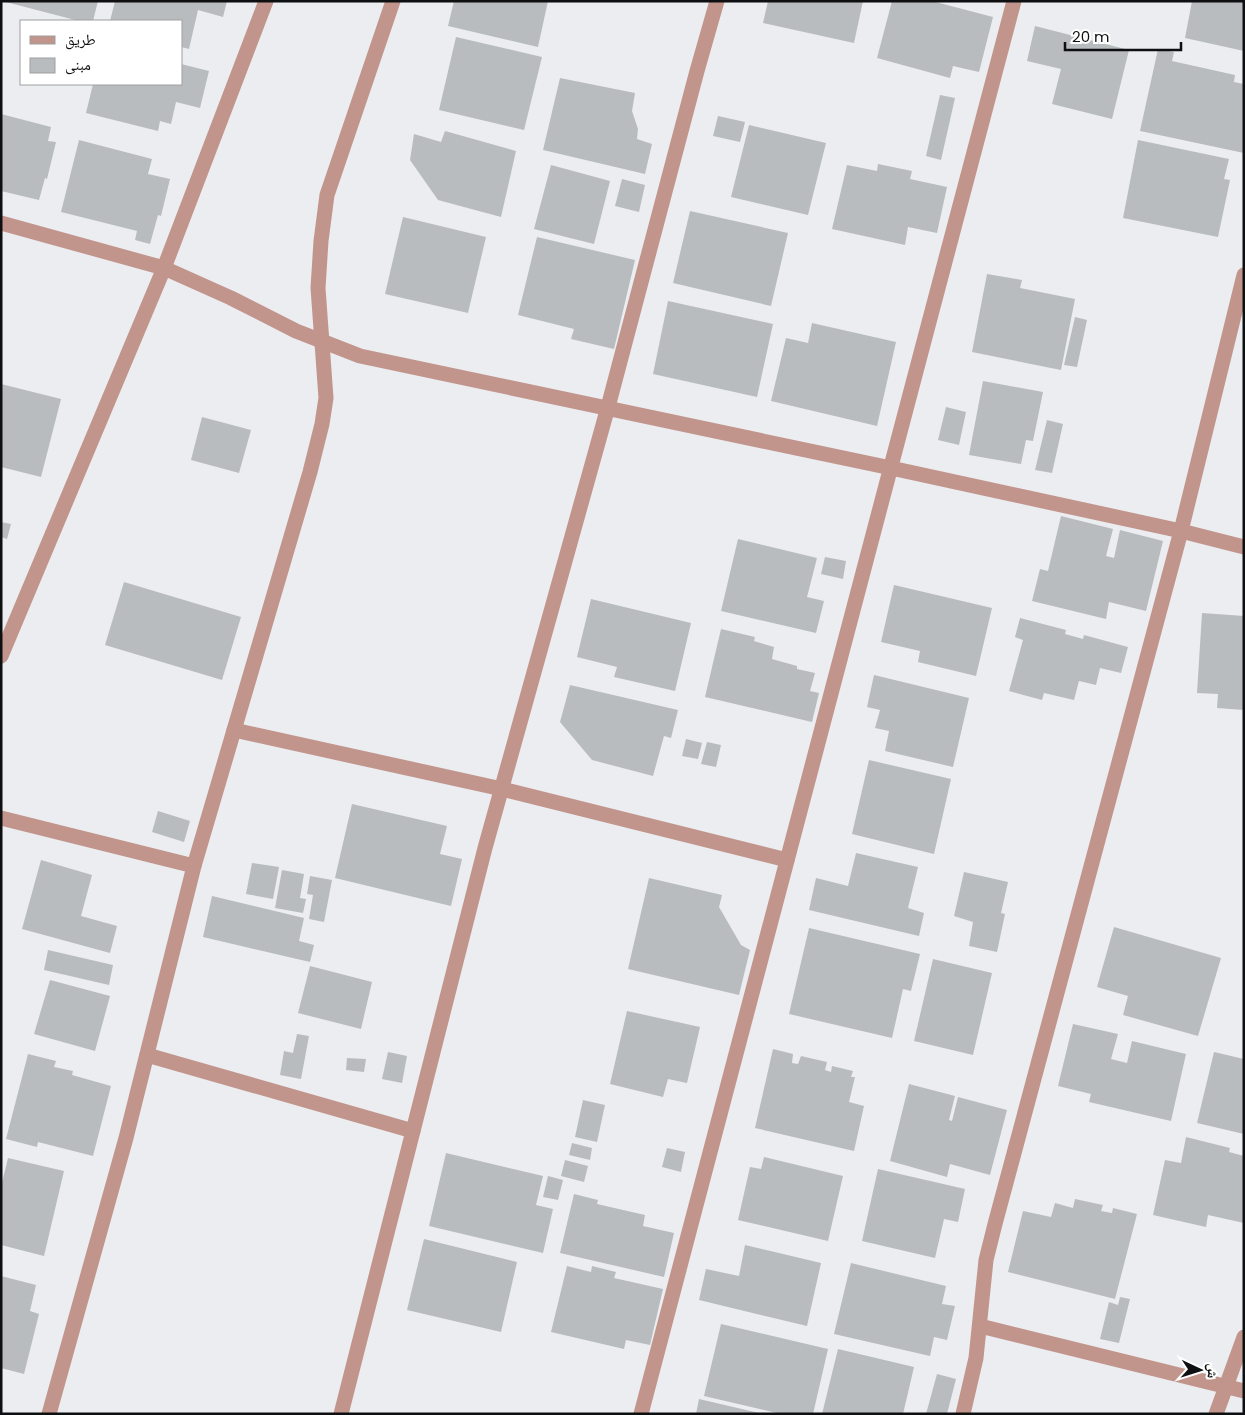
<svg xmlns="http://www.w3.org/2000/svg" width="1245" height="1415" font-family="Poppins,'Noto Naskh Arabic',sans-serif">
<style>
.building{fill:#b9bcbf}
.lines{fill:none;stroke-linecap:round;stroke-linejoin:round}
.minor{stroke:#c2958c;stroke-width:15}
</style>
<rect width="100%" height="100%" fill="#ebedf1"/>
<g class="building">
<path d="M 2,1 L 98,1 L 93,21 L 79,21 Z"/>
<path d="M 115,1 L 227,1 L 223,17 L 198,10 L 189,49 L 181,47 L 181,21 L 110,21 Z"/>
<path d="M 454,1 L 548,1 L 538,47 L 448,26 Z"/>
<path d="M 768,1 L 863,1 L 854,43 L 763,23 Z"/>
<path d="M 892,1 L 932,1 L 993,17 L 979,72 L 953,66 L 950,78 L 877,58 Z"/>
<path d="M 1192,1 L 1244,1 L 1244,51 L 1185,38 Z"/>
<path d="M 1035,26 L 1129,50 L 1112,119 L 1052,104 L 1061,69 L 1027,61 Z"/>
<path d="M 456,37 L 542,57 L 524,130 L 439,110 Z"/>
<path d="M 1158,49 L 1174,52 L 1172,61 L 1235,75 L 1234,82 L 1244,84 L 1244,153 L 1140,131 Z"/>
<path d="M 181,64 L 209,71 L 200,108 L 176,102 L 171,124 L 160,121 L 158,131 L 86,113 L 93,84 L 181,84 Z"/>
<path d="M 560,78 L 635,93 L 632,111 L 638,129 L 637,139 L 652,144 L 645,174 L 543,150 Z"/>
<path d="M 940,95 L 955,98 L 941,160 L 926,156 Z"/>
<path d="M 1,114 L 51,127 L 48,141 L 56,142 L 47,179 L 45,178 L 39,200 L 1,191 Z"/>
<path d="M 718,116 L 745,122 L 740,142 L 713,136 Z"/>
<path d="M 749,125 L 826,143 L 808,215 L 731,197 Z"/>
<path d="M 445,131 L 516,151 L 501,217 L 438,200 L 410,160 L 414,134 L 441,142 Z"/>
<path d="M 79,140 L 152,159 L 148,174 L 170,179 L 161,216 L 158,215 L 150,244 L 135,240 L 137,231 L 61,212 Z"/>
<path d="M 1138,140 L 1229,159 L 1224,179 L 1230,180 L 1218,237 L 1123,218 Z"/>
<path d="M 878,164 L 912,171 L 910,179 L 947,187 L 937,233 L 908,227 L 905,245 L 832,229 L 847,165 L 877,171 Z"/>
<path d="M 551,165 L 610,181 L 594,244 L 534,229 Z"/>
<path d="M 622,179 L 645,185 L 639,212 L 615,206 Z"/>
<path d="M 690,211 L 788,233 L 771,306 L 673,283 Z"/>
<path d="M 403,217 L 486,237 L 468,313 L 385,294 Z"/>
<path d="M 537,237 L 635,260 L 614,349 L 571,339 L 574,329 L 518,315 Z"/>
<path d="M 987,274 L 1022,280 L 1020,288 L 1075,299 L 1061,370 L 972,352 Z"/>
<path d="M 668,301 L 773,324 L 757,397 L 653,374 Z"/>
<path d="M 1075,317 L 1087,320 L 1077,367 L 1064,365 Z"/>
<path d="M 812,323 L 896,342 L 877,426 L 771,401 L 786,338 L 808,343 Z"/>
<path d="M 983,381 L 1043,392 L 1033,441 L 1026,440 L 1021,464 L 969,455 Z"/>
<path d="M 1,384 L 61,399 L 41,477 L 1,467 Z"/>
<path d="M 946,407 L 966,412 L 959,445 L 938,440 Z"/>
<path d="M 202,417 L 251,430 L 239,473 L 191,460 Z"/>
<path d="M 1047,420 L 1063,424 L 1052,473 L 1035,470 Z"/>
<path d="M 1061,516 L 1113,529 L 1106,556 L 1114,558 L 1120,530 L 1163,541 L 1146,611 L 1109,602 L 1106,619 L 1032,601 L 1040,569 L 1048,571 Z"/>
<path d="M 1,522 L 11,524 L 7,539 L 1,537 Z"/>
<path d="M 738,539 L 817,558 L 807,597 L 824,601 L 816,633 L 721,611 Z"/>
<path d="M 825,557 L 846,561 L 843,579 L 821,574 Z"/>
<path d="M 124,582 L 241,617 L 222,680 L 105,645 Z"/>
<path d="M 894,585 L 992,608 L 976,676 L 918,662 L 920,651 L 881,642 Z"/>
<path d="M 591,599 L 691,623 L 675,691 L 614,677 L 617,667 L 577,657 Z"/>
<path d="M 1202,613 L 1244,616 L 1244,710 L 1217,708 L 1218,694 L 1197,693 Z"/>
<path d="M 1020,618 L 1066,630 L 1065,634 L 1083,639 L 1084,635 L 1128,647 L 1121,673 L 1100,668 L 1096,685 L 1079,681 L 1074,700 L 1044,693 L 1042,700 L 1009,691 L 1023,640 L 1015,637 Z"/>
<path d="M 721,629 L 755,637 L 754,641 L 774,647 L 772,659 L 797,666 L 797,669 L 815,673 L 810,691 L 819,693 L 812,722 L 705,697 Z"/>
<path d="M 874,675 L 969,698 L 953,767 L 885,751 L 889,731 L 875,728 L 880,710 L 867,707 Z"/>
<path d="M 570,685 L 678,710 L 671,738 L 664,736 L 653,776 L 592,760 L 560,722 Z"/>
<path d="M 686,739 L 702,743 L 698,759 L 682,756 Z"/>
<path d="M 707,742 L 721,745 L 716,767 L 701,764 Z"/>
<path d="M 869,760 L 951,779 L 934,854 L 852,834 Z"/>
<path d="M 352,804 L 447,826 L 440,854 L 462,859 L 451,906 L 335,878 Z"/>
<path d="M 158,811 L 190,821 L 184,842 L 152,832 Z"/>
<path d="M 856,853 L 918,867 L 908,908 L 924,913 L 919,936 L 809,910 L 816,878 L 848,886 Z"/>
<path d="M 41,860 L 92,875 L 81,916 L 117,926 L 110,953 L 22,929 Z"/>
<path d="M 252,863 L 279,867 L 273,899 L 246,894 Z"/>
<path d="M 282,870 L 304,874 L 300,898 L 306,899 L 303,913 L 275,908 Z"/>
<path d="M 964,872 L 1008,882 L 1001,913 L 1005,914 L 997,952 L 969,946 L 973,922 L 954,916 Z"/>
<path d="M 310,876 L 332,880 L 324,922 L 309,919 L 313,895 L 307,894 Z"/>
<path d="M 649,878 L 722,895 L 719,907 L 741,945 L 750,950 L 739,995 L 628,969 Z"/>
<path d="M 212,896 L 304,918 L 299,941 L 314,945 L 310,962 L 203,937 Z"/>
<path d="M 1114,927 L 1221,958 L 1198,1036 L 1123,1015 L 1128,996 L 1097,987 Z"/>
<path d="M 809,928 L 920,954 L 911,991 L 903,989 L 892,1038 L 789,1014 Z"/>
<path d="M 48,950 L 113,965 L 109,985 L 44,970 Z"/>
<path d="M 933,959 L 992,973 L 973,1055 L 914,1041 Z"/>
<path d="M 310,966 L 372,982 L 361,1029 L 298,1013 Z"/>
<path d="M 50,980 L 110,996 L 95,1051 L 34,1034 Z"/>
<path d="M 627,1011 L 700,1027 L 687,1083 L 668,1079 L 663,1097 L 610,1084 Z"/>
<path d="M 1073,1024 L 1118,1034 L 1111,1059 L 1127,1063 L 1132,1041 L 1186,1054 L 1171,1121 L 1089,1102 L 1091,1094 L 1058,1086 Z"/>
<path d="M 297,1034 L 309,1036 L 301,1079 L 280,1075 L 284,1051 L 293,1053 Z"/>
<path d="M 773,1049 L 793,1054 L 792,1063 L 798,1064 L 801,1056 L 827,1062 L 825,1070 L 831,1072 L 832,1066 L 853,1071 L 851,1077 L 855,1077 L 849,1102 L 864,1106 L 854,1151 L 755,1128 Z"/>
<path d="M 388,1052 L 407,1056 L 402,1083 L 382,1079 Z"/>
<path d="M 1214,1052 L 1244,1059 L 1244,1134 L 1197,1123 Z"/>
<path d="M 28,1054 L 56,1061 L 54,1067 L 73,1071 L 72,1075 L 111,1086 L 93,1156 L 38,1142 L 37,1147 L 6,1139 Z"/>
<path d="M 347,1058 L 366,1059 L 364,1072 L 346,1070 Z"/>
<path d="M 909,1084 L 955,1096 L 949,1120 L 952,1121 L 958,1097 L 1007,1110 L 990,1175 L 950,1164 L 947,1177 L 890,1161 Z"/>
<path d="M 583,1100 L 605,1105 L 597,1142 L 575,1137 Z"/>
<path d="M 1186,1137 L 1230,1148 L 1229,1152 L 1244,1156 L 1244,1223 L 1208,1215 L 1206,1227 L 1153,1215 L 1165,1160 L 1181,1163 Z"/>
<path d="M 572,1143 L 592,1148 L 590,1160 L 569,1155 Z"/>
<path d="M 667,1148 L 685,1152 L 681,1172 L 662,1167 Z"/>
<path d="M 446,1153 L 543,1176 L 536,1205 L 553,1209 L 543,1253 L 429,1226 Z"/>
<path d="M 764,1157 L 843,1176 L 828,1241 L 738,1220 L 750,1167 L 761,1169 Z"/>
<path d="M 8,1158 L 64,1171 L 44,1256 L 1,1245 L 1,1187 Z"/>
<path d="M 565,1160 L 588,1166 L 584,1182 L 561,1176 Z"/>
<path d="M 878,1169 L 965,1189 L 958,1222 L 944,1219 L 935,1258 L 862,1241 Z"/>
<path d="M 548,1176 L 563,1180 L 558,1200 L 543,1197 Z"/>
<path d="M 574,1194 L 598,1200 L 597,1204 L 645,1215 L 643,1226 L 674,1233 L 664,1277 L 560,1253 Z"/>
<path d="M 1075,1199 L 1103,1205 L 1101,1211 L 1112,1213 L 1113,1208 L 1137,1214 L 1115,1299 L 1008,1272 L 1023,1211 L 1051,1217 L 1055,1203 L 1073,1208 Z"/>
<path d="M 424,1239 L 517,1262 L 501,1332 L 407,1310 Z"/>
<path d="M 745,1245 L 821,1263 L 807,1326 L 699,1300 L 706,1269 L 739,1276 Z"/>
<path d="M 851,1263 L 946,1286 L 942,1304 L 955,1306 L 947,1340 L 934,1337 L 930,1356 L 834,1334 Z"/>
<path d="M 567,1266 L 591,1272 L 592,1266 L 616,1272 L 614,1278 L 663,1289 L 650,1345 L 626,1340 L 624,1349 L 551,1332 Z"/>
<path d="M 1,1276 L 36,1285 L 30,1311 L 39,1314 L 24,1374 L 1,1368 Z"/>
<path d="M 1120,1297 L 1130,1299 L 1119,1343 L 1100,1339 L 1109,1302 L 1118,1305 Z"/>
<path d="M 721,1324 L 828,1349 L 813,1414 L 781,1414 L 704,1396 Z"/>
<path d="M 838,1349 L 914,1367 L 903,1414 L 822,1414 Z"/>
<path d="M 937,1374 L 956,1379 L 947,1414 L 926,1414 Z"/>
<path d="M 699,1399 L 759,1413 L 759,1414 L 696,1414 Z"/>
</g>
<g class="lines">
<g class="minor">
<path d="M 1,223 L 164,268 L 231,298 L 296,331 L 360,356 L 891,468 L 1181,531 L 1244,547"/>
<path d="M 1,656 L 164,268 L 266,1"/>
<path d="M 234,730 L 502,789 L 787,860"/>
<path d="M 1,818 L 194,866"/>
<path d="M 147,1055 L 413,1131"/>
<path d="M 980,1326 L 1244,1391"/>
<path d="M 49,1414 L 126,1138 L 194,866 L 310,472 L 322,424 L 326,398 L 318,288 L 321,241 L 327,195 L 393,1"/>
<path d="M 341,1414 L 485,848 L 608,407 L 697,71 L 717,1"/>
<path d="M 641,1414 C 763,942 890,472 1014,1"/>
<path d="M 963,1414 L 976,1358 L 986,1260 L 995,1224 L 1181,531 L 1244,275"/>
<path d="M 1216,1414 L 1244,1337"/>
</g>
</g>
<rect width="1245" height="1415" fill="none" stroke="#0e0f10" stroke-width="5"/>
<rect x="20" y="20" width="162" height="65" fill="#ffffff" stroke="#9f9f9f"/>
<rect x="30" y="36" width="25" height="8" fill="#c2958c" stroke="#9f9f9f"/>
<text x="65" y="45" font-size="15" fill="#0e0f10">طريق</text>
<rect x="30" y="58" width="25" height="15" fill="#b9bcbf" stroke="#9f9f9f"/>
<text x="65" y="70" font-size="15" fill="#0e0f10">مبنى</text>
<g transform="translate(1200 1370) rotate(94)" stroke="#ffffff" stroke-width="4" paint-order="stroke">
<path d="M0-4L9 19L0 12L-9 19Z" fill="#0e0f10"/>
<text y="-8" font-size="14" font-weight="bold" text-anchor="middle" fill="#0e0f10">ش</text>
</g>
<path d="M1065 42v8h116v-8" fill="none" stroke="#0e0f10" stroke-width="2.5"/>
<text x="1072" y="42" font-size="15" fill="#0e0f10" stroke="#ffffff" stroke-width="4" paint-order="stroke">20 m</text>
</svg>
